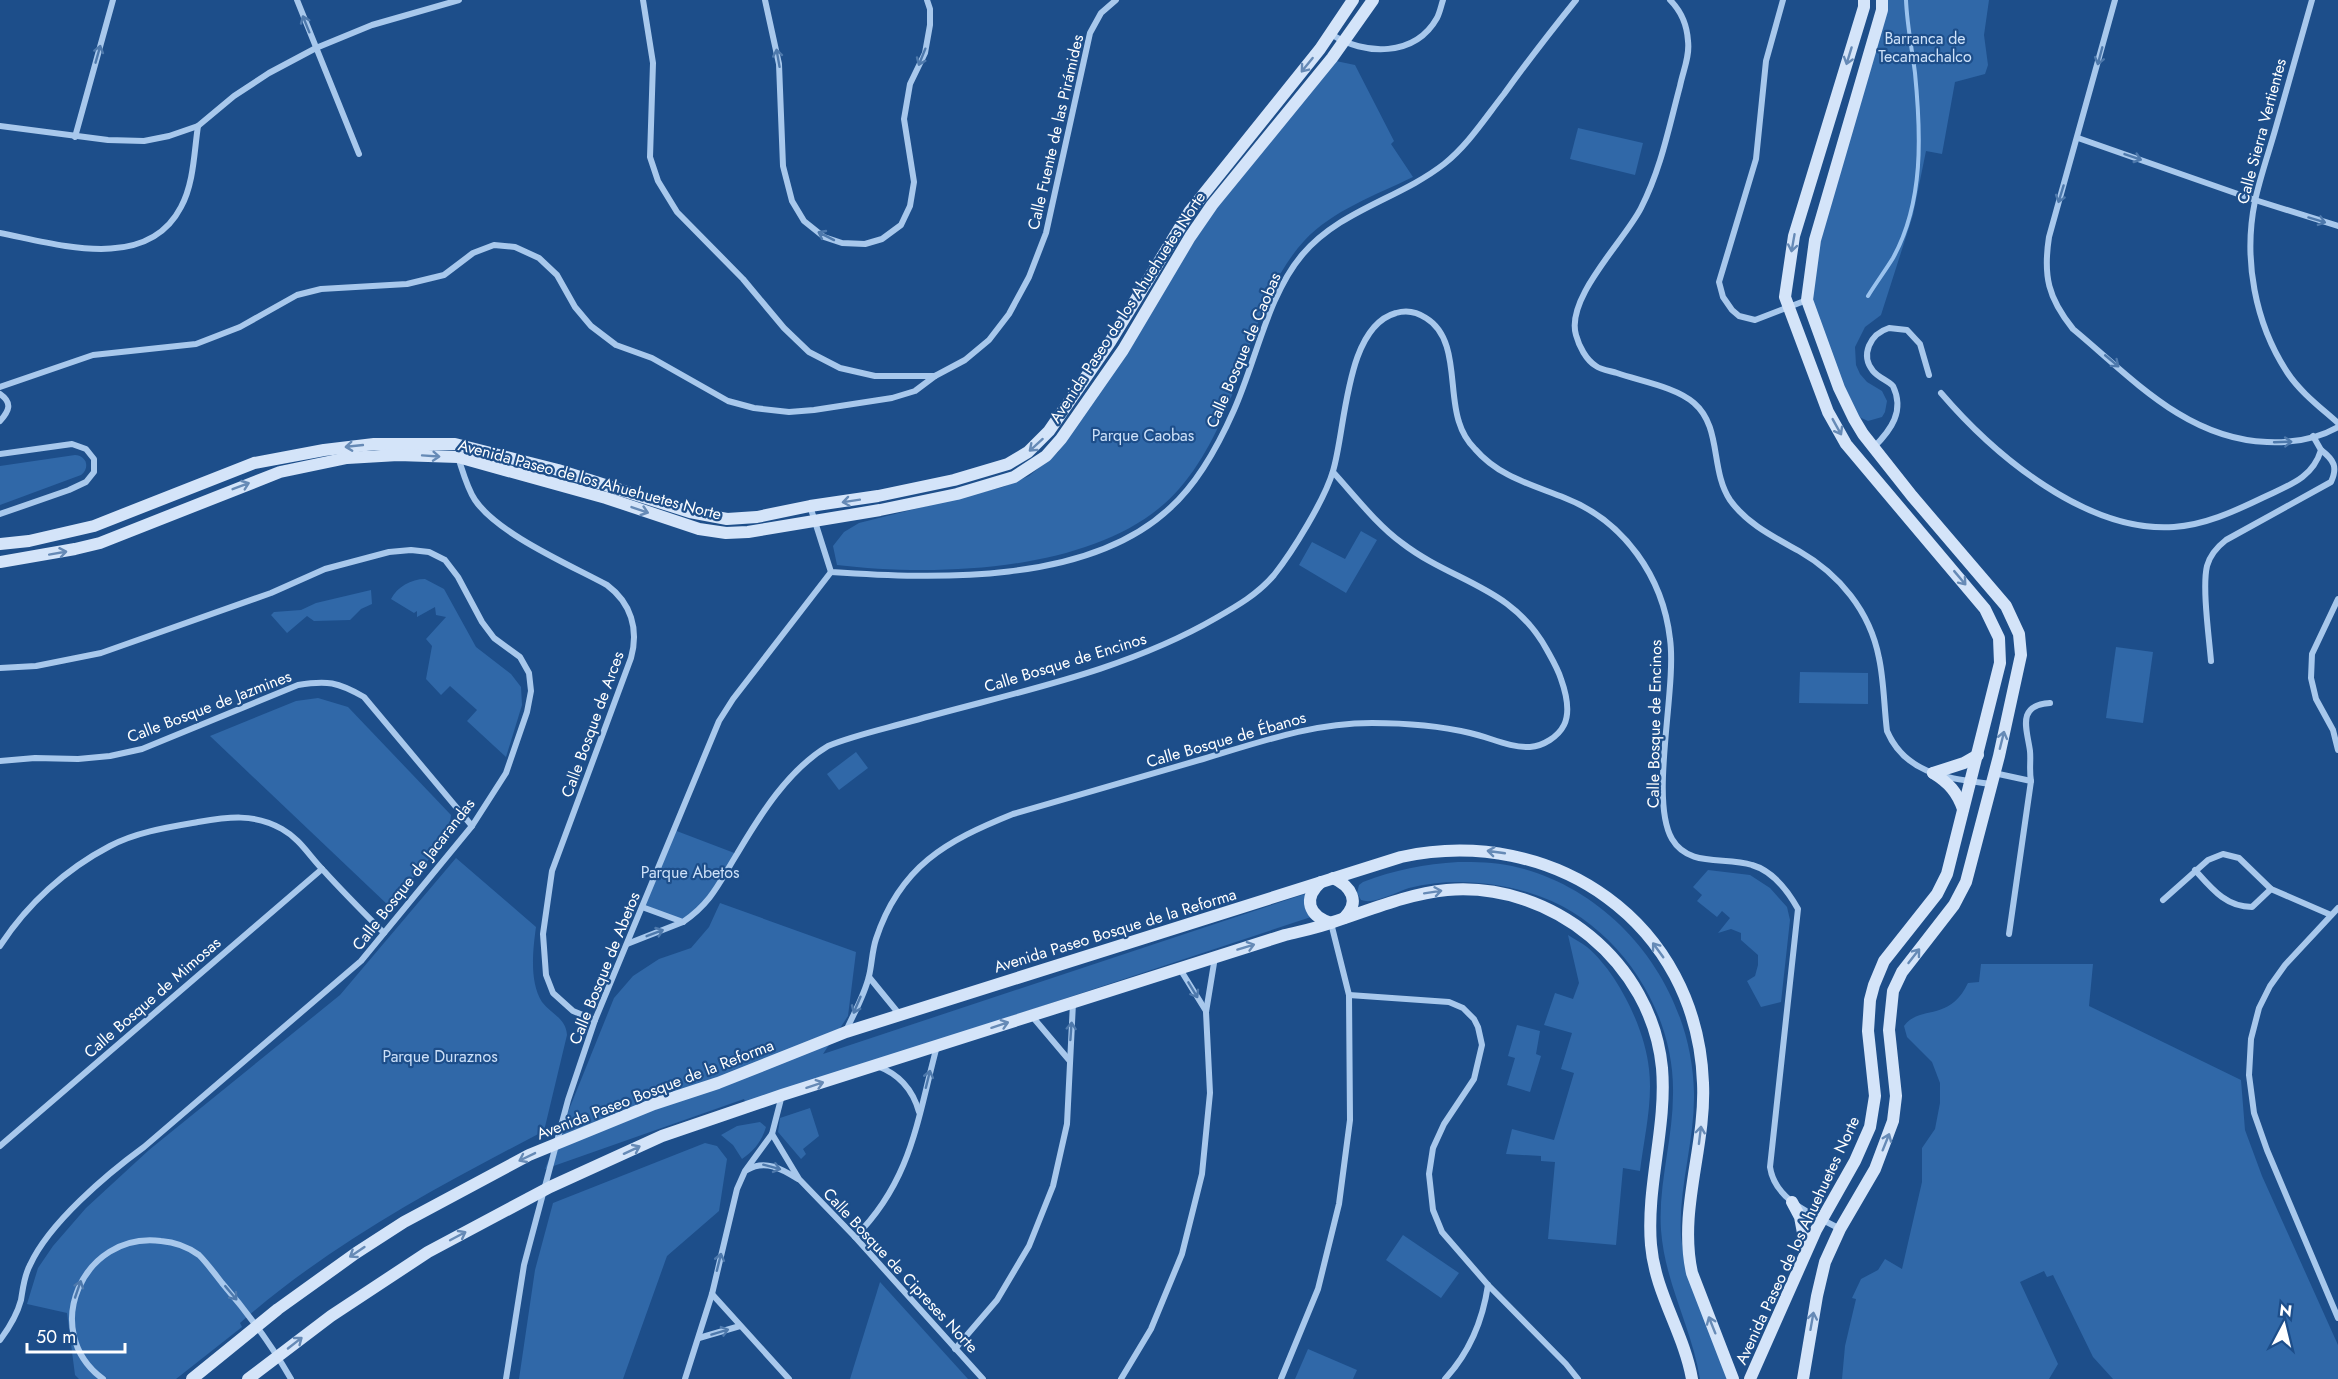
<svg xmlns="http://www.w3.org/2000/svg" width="2338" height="1379" font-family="Jost,sans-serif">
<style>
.green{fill:#3068a8}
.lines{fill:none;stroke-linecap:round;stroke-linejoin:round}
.stream{stroke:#9bc3ee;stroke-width:4}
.street{stroke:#a8c8ec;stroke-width:6}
.secondary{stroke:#d4e4f9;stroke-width:12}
.oneway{stroke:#4e79ac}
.oneway2{stroke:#668ab6}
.labels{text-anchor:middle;stroke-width:4.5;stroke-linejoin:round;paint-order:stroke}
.park-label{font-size:16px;fill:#cde1f9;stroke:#1d4e8a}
.street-label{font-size:16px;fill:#fff;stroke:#1d4e8a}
</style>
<rect width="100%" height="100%" fill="#1d4e8a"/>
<g class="green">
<path d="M 1887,0 L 1989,0 L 1984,35 L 1988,65 L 1985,74 L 1955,82 L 1942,154 L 1926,151 L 1913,215 L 1881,315 L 1865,327 L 1855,347 L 1856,365 L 1860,374 L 1867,382 L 1882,391 L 1887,401 L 1885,412 L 1882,417 L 1868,421 L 1857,416 L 1849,403 L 1810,299 L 1820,242 Z"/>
<path d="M 1336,61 L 1355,65 L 1394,141 L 1391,144 L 1413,177 C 1376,195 1333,210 1304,241 C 1263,286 1251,351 1228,405 C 1214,439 1193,479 1164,504 C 1087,572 935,577 837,565 L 833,546 L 844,532 L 859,523 L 1003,487 L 1029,476 L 1058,452 L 1216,208 Z"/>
<path d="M 1578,128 L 1643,143 L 1635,175 L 1570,159 Z"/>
<path d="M 75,455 C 87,456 90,468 81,475 L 0,505 L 0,466 Z"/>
<path d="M 1361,531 L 1377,540 L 1346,593 L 1299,565 L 1312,542 L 1345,559 Z"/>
<path d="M 425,579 L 444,589 L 476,647 L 511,674 L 521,687 L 522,705 L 506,757 L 467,721 L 477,710 L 450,686 L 441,695 L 426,679 L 432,646 L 426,639 L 446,617 L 436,615 L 435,607 L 417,617 L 417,611 L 414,613 L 391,599 C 397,587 411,579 425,579 Z"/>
<path d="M 371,590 L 372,604 L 361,609 L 350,620 L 314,621 L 307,616 L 287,633 L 271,615 L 274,612 L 301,610 L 316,603 Z"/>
<path d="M 2116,647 L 2153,652 L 2143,723 L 2106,718 Z"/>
<path d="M 1800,672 L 1868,673 L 1868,704 L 1799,703 Z"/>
<path d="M 318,698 L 348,707 L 451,815 L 448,837 L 389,906 L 210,736 L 296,701 Z"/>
<path d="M 856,752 L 868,768 L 839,790 L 827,774 Z"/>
<path d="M 674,830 L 737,854 L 712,897 L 683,922 L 642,907 Z"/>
<path d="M 456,858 L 536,927 C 533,949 529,982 542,1002 C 551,1014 566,1018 567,1035 L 544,1131 C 437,1187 331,1243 240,1323 L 242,1327 L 176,1379 L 79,1379 L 75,1375 L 67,1313 L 27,1304 L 38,1268 L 53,1246 L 86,1208 L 149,1150 L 340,995 Z"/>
<path d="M 1458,862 C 1476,862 1494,862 1512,866 C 1616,889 1692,987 1694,1093 C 1695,1141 1678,1188 1681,1237 C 1683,1257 1691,1275 1698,1293 C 1708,1322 1718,1350 1728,1379 L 1700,1379 C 1692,1328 1665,1284 1661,1230 C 1658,1184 1673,1140 1673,1094 C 1675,1007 1614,918 1530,893 C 1491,881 1449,878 1409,888 C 1396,892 1374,905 1361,900 L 1357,893 L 1359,885 L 1363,882 C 1394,870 1425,864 1458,862 Z"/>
<path d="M 1708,870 L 1750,875 L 1770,888 L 1787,907 L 1790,920 L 1781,1002 L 1761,1007 L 1747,981 L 1755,976 L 1758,965 L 1758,955 L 1741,940 L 1741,933 L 1731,929 L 1718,933 L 1730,918 L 1722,911 L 1717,917 L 1697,901 L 1702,895 L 1693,887 Z"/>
<path d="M 1305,894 L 1306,911 L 1311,917 L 746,1104 L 744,1099 L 545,1169 L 614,998 L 633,976 L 659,959 L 691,948 L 709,927 L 720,903 L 856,952 L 848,1016 L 823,1054 Z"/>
<path d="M 1568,935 C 1574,939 1582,943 1587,947 C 1618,973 1645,1029 1649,1069 C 1653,1102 1644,1138 1640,1171 L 1623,1168 L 1616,1245 L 1548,1239 L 1555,1162 L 1541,1161 L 1541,1156 L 1506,1154 L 1512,1129 L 1554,1140 L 1574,1073 L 1561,1069 L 1572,1033 L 1544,1025 L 1555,993 L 1573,999 L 1579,983 Z"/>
<path d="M 1981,964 L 2093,964 L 2089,1006 L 2241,1080 L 2245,1130 L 2262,1176 L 2338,1345 L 2338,1379 L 2113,1379 L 2093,1357 L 2053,1275 L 2047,1277 L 2044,1271 L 2020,1282 L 2058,1364 L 2049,1379 L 1842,1379 L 1845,1346 L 1856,1299 L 1852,1298 L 1861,1279 L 1878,1270 L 1885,1259 L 1902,1269 L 1922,1182 L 1922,1148 L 1935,1129 L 1940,1103 L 1940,1083 L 1932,1062 L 1907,1037 L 1904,1026 C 1920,1004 1949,1023 1968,983 L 1979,982 Z"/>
<path d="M 1517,1025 L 1540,1031 L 1536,1054 L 1541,1056 L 1530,1092 L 1507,1085 L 1515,1058 L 1508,1056 Z"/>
<path d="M 810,1108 L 819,1136 L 803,1149 L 806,1154 L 801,1159 L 778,1132 L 780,1118 Z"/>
<path d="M 760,1122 L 766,1127 C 762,1141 754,1151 742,1159 L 733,1145 L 721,1135 L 737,1126 Z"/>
<path d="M 705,1143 L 717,1146 L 727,1159 L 719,1211 L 667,1256 L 623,1379 L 519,1379 L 535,1270 L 553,1203 Z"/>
<path d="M 1403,1235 L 1459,1273 L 1441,1298 L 1386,1260 Z"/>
<path d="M 880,1282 L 968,1379 L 850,1379 Z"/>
<path d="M 1308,1349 L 1357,1370 L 1353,1379 L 1295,1379 Z"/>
</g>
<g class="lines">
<path class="stream" d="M 1868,296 C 1876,283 1885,271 1893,258 C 1924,202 1921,134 1915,73 C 1912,49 1907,25 1906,0"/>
<g class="street">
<path d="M 297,0 L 359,154"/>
<path d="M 643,0 L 653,63 L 650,157 L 658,181 L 677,212 L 743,279 L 784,328 L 809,352 L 840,368 L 875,376 L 935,376 L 965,360 L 989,340 L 1009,314 L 1029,277 L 1046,233 L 1090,33 L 1101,13 L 1116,0"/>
<path d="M 765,0 L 779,64 L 783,166 L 792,201 L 804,221 L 824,237 L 842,243 L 865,244 L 882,239 L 901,225 L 910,206 L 914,182 L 904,119 L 910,84 L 925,53 L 930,25 L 930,9 L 927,0"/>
<path d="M 1670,0 C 1681,11 1687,25 1688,41 C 1690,56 1683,71 1680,86 C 1669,127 1661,169 1641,208 C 1625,240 1565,298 1576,335 C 1579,346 1586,360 1596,366 C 1601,370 1611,371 1617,373 C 1640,381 1676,387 1694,403 C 1722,427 1710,470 1730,500 C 1747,524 1774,537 1799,551 C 1839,574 1870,611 1879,658 C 1884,681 1884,707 1887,731 C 1906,775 1948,778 1991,784"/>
<path d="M 1783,0 L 1766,61 L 1756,159 L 1719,282 L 1723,297 L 1732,310 L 1739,316 L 1755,320 L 1807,300"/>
<path d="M 2115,0 L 2049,237 C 2043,276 2048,298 2073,329 C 2132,378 2186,439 2267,442 C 2291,443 2317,439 2338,427"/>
<path d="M 2312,0 C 2300,42 2288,85 2276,127 C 2269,152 2260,177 2255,201 C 2243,259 2255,323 2287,372 C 2300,392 2320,407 2338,423"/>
<path d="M 1331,34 C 1364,56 1415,57 1437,18 C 1440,12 1441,6 1443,0"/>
<path d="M 0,126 L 108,140 L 144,141 L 169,136 L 198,126 L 234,96 L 269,73 L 316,48 L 372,25 L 459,0"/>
<path d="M 75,137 L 113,0"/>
<path d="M 2078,138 L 2255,200 L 2338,226"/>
<path d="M 0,233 C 57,244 147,273 181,207 C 194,183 194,152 198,126"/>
<path d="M 0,387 L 93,355 L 196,344 L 240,327 L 297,295 L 321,289 L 407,284 L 444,275 L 473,253 L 494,245 L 515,247 L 539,258 L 557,275 L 575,307 L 591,326 L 616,345 L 652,358 L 728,401 L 754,408 L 789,412 L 814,410 L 892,398 L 915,391 L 935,376"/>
<path d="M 1941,393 C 1995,456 2087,533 2174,527 C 2204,525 2233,512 2260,499 C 2286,486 2312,480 2321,450 L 2313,436"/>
<path d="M 0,394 C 13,403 9,411 0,421"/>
<path d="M 1874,447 C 1891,430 1905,411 1893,386 C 1887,380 1879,378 1873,371 C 1860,355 1870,334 1889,328 L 1907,330 L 1920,344 L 1929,375"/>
<path d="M 0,454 L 72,444 L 86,449 L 94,459 L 94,472 L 86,482 L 69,490 L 0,514"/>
<path d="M 458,457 C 463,472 467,488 475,500 C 498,534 570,565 607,585 C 631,603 639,629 631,658 L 552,871 L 543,934 L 546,975 L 553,993 L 573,1011 L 595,1020"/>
<path d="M 810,506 L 831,572 C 935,579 1088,585 1170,508 C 1199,482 1219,444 1234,410 C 1256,361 1268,295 1302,255 C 1340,210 1399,199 1444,164 C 1468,145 1485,118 1504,94 C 1527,62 1551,31 1576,0"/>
<path d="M 2338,599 L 2312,654 L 2311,678 L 2316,699 L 2333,730 L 2338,750"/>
<path d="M 2211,661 C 2209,637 2202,587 2207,566 C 2210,555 2217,547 2226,540 L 2331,482 C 2338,467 2334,460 2321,450"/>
<path d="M 0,668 L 36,666 L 101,653 L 271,593 L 325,569 L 389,552 L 411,550 L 429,552 L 445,560 L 458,577 L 482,622 L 494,638 L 520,657 L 529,673 L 531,691 L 527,712 L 506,773 L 472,826 L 361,961 L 144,1147 C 107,1174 49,1223 30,1265 C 24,1276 23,1288 21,1300 C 17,1315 9,1328 0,1340"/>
<path d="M 0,761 L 35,758 L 78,759 L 110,756 L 142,749 L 298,685 C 327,680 338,682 364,697 L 472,826"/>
<path d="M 1994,773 L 2031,781 L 2009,934"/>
<path d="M 2031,781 C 2029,770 2031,761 2030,751 C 2027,729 2016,705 2050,703"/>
<path d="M 2195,870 C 2212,889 2226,907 2252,907 L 2271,889"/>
<path d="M 2163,900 L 2208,860 L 2223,854 L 2239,858 L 2271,889 L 2331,915"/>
<path d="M 642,907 L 683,922 C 712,902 719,883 737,854 C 760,815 788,770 828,746 C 855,735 884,729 912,721 C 1015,692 1123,672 1216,618 C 1237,606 1258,594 1274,575 C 1293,551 1325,499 1333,471 C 1346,429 1345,327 1396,313 C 1406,310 1417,312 1426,318 C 1459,338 1448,390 1459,422 C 1462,432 1467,441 1475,449 C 1499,477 1533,485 1565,498 C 1624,521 1663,577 1670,639 C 1677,689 1649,799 1672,839 C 1689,868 1725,856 1752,865 C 1773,871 1788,891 1798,909 L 1770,1167 C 1775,1201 1813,1214 1840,1229"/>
<path d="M 2338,908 L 2285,965 L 2270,986 L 2259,1008 L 2251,1039 L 2249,1075 L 2254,1113 L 2267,1150 L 2338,1318"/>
<path d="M 627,944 L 683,922"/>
<path d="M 0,946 C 27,904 66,869 110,846 C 136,832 169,827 198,822 C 228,817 254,813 282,829 C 300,839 310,857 324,871 C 343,892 364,913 384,933"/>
<path d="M 1180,969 L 1206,1011"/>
<path d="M 869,977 L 900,1015"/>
<path d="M 1349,995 L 1449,1002 L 1463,1008 L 1474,1019 L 1478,1027 L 1482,1045 L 1474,1079 L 1444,1124 L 1433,1148 L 1429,1174 L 1433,1210 L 1442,1232 L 1488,1285 L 1566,1364 L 1578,1379"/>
<path d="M 1031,1015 L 1069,1060"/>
<path d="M 846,1031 C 854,1013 865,994 869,976 C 872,964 872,951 876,939 C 900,866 946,841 1013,814 C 1077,796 1140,777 1203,759 C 1260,742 1312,723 1372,723 C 1404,723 1440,726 1470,733 C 1489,737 1510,748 1530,747 C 1543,746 1558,737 1564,725 C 1571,711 1566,693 1561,679 C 1558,669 1552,659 1547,650 C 1512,586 1454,583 1402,543 C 1376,524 1355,496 1333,472"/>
<path d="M 877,1066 C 899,1074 913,1090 919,1112"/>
<path d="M 772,1134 L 799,1179 L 855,1237 L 983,1379"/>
<path d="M 0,1146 L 322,869"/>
<path d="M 747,1170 C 765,1159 782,1169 798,1179"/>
<path d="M 855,1237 C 912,1180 917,1120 937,1046"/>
<path d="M 712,1294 L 789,1379"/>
<path d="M 699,1338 L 740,1326"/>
<path d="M 955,1349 L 997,1300 L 1029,1246 L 1053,1186 L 1067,1124 L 1073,1003"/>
<path d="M 103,1379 C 39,1332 82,1231 161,1241 C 174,1242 188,1247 199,1255 C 207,1263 215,1274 222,1283 C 248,1313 271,1344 291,1379"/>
<path d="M 506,1379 L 524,1265 L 568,1100 L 595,1020 L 719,721 L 733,699 L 831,572"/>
<path d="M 685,1379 L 712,1294 L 737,1189 L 745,1171 L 772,1134 L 782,1095"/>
<path d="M 1121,1379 L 1151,1329 L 1182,1254 L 1202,1174 L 1210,1093 L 1206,1012 L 1215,957"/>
<path d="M 1281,1379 L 1318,1289 L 1339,1204 L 1350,1120 L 1349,995 L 1331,923"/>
<path d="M 1445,1379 C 1469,1353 1483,1319 1488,1285"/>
</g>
<g class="secondary">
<path d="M 0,544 L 29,541 L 94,526 L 254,463 L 324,450 L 374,444 L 455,444 L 558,470 L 690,512 L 727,519 L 757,517 L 810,506 L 878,496 L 954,480 L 1008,464 L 1028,452 L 1049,431 L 1110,342 L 1190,211 L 1320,49 L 1353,0"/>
<path d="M 0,562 L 75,549 L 100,543 L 280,472 L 347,458 L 398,455 L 458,457 L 606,498 L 699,529 L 726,533 L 748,532 L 880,510 L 957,494 L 1014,477 L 1046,456 L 1061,439 L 1123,350 L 1190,237 L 1212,205 L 1332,58 L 1373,0"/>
<path d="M 1933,773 C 1949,783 1957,792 1963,809"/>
<path d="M 1933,773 L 1964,763 L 1978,755"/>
<path d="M 1333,878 C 1351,886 1361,902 1344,918"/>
<path d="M 1321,882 C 1302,899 1309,916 1331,923"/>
<path d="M 1792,1202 L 1800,1217 L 1806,1249"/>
<path d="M 192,1379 L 278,1309 L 356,1253 L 404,1222 L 529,1155 L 654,1104 L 718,1083 L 846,1032 L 1401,857 C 1554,824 1697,923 1703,1083 C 1706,1147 1678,1210 1692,1273 L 1733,1379"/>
<path d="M 248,1379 L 331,1316 L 428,1252 L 550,1187 L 662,1136 L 782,1095 L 1285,935 C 1301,931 1318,928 1333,922 C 1370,910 1407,894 1447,890 C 1552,881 1652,963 1662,1068 C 1667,1127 1646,1186 1651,1245 C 1655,1293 1684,1333 1692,1379"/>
<path d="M 1750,1379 L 1816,1230 L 1855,1161 L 1870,1127 L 1875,1096 L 1868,1031 L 1870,1000 L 1874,985 L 1884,961 L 1937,894 L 1947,874 L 2000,663 L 1999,638 L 1985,609 L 1846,444 L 1828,412 L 1785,297 L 1794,236 L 1864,7 L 1864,0"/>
<path d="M 1803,1379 L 1817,1296 L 1825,1262 L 1840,1229 L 1875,1169 L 1893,1121 L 1896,1096 L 1889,1030 L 1893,991 L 1902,972 L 1954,905 L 1966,882 L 1999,756 L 2021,655 L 2019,634 L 2006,606 L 1912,496 L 1863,434 L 1854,419 L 1839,388 L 1807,300 L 1815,240 L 1882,10 L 1882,0"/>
</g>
</g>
<defs><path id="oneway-shaft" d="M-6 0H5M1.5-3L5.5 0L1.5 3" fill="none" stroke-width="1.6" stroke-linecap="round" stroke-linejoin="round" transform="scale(1.5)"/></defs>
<g class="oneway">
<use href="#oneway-shaft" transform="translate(306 24) rotate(-112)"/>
<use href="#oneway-shaft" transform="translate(98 54) rotate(-74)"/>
<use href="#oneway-shaft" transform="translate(2100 56) rotate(105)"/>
<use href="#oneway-shaft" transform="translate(922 57) rotate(112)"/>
<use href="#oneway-shaft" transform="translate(778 58) rotate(-100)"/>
<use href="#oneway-shaft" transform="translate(2133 157) rotate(19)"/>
<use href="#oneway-shaft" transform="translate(2061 194) rotate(107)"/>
<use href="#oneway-shaft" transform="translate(2317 220) rotate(17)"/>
<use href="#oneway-shaft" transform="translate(826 236) rotate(-153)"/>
<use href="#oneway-shaft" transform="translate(2112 361) rotate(40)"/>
<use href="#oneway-shaft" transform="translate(2283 442) rotate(-2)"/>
<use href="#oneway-shaft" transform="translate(655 933) rotate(-21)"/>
<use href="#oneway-shaft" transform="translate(1193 990) rotate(59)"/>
<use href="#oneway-shaft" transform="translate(857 1005) rotate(113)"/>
<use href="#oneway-shaft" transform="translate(1071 1031) rotate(-86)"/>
<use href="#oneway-shaft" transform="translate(928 1079) rotate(-76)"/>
<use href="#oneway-shaft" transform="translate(772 1167) rotate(15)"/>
<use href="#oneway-shaft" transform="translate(719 1262) rotate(-76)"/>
<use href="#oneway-shaft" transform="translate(78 1289) rotate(-71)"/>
<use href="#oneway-shaft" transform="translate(231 1293) rotate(50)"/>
<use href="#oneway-shaft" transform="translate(720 1332) rotate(-17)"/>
</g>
<g class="oneway2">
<use href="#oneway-shaft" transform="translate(1849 56) rotate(107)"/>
<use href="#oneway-shaft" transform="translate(1307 65) rotate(129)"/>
<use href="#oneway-shaft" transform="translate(1793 243) rotate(100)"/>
<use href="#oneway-shaft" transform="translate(1837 427) rotate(61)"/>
<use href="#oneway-shaft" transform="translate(1036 445) rotate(138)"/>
<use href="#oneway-shaft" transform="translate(354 446) rotate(174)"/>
<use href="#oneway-shaft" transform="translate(431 456) rotate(4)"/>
<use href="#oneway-shaft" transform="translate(241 486) rotate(-21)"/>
<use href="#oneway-shaft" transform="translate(851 501) rotate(171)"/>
<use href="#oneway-shaft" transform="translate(640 510) rotate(19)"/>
<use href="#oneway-shaft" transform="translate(58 553) rotate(-10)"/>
<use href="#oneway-shaft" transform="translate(1960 578) rotate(50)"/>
<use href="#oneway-shaft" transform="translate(2002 740) rotate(-76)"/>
<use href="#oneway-shaft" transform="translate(1496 852) rotate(-172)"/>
<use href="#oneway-shaft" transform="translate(1433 892) rotate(-9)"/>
<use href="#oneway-shaft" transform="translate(1246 947) rotate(-17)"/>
<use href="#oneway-shaft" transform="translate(1658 950) rotate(-126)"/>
<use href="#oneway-shaft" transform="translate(1914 956) rotate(-52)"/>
<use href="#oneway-shaft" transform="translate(1000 1025) rotate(-18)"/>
<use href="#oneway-shaft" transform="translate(815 1085) rotate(-18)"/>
<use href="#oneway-shaft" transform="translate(1700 1135) rotate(-83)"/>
<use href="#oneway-shaft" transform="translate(1886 1142) rotate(-68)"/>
<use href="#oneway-shaft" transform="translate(632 1150) rotate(-25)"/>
<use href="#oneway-shaft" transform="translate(527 1157) rotate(154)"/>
<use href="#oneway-shaft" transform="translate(458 1236) rotate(-28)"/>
<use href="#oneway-shaft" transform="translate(357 1252) rotate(146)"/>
<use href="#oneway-shaft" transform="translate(1812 1321) rotate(-80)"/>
<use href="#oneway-shaft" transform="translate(1712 1325) rotate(-112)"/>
<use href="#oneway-shaft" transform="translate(295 1343) rotate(-38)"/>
</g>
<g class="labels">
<g class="park-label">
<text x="1925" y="44">Barranca de<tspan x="1925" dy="18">Tecamachalco</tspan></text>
<text x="1143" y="441">Parque Caobas</text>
<text x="690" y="878">Parque Abetos</text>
<text x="440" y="1062">Parque Duraznos</text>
</g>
<g class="street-label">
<text transform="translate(2261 131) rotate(-75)" y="6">Calle Sierra Vertientes</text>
<text transform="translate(1055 132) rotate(-77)" y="6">Calle Fuente de las Pirámides</text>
<text transform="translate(1127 307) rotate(-57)" y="6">Avenida Paseo de los Ahuehuetes Norte</text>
<text transform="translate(1243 350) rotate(-67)" y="6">Calle Bosque de Caobas</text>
<text transform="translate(590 479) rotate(15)" y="6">Avenida Paseo de los Ahuehuetes Norte</text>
<text transform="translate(1065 662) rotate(-17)" y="6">Calle Bosque de Encinos</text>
<text transform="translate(209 706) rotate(-21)" y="6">Calle Bosque de Jazmines</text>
<text transform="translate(592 724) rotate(-70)" y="6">Calle Bosque de Arces</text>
<text transform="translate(1654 724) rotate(-89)" y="6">Calle Bosque de Encinos</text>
<text transform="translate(1226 739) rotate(-16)" y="6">Calle Bosque de Ébanos</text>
<text transform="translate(413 874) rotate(-52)" y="6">Calle Bosque de Jacarandas</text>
<text transform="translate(1115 930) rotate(-17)" y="6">Avenida Paseo Bosque de la Reforma</text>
<text transform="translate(604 968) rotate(-68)" y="6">Calle Bosque de Abetos</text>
<text transform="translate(152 997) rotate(-41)" y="6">Calle Bosque de Mimosas</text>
<text transform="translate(655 1089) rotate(-21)" y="6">Avenida Paseo Bosque de la Reforma</text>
<text transform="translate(1797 1240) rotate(-65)" y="6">Avenida Paseo de los Ahuehuetes Norte</text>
<text transform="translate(901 1270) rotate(47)" y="6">Calle Bosque de Cipreses Norte</text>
</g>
</g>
<g transform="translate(2284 1325) rotate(7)" stroke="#1d4e8a" stroke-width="4.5" paint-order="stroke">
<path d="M0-4.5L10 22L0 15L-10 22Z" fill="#ffffff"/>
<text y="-9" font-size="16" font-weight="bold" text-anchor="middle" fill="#ffffff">N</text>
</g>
<path d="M27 1343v9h98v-9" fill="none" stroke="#ffffff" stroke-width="3"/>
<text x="36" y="1343" font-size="18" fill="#ffffff" stroke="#1d4e8a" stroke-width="4.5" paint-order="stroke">50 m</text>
</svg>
